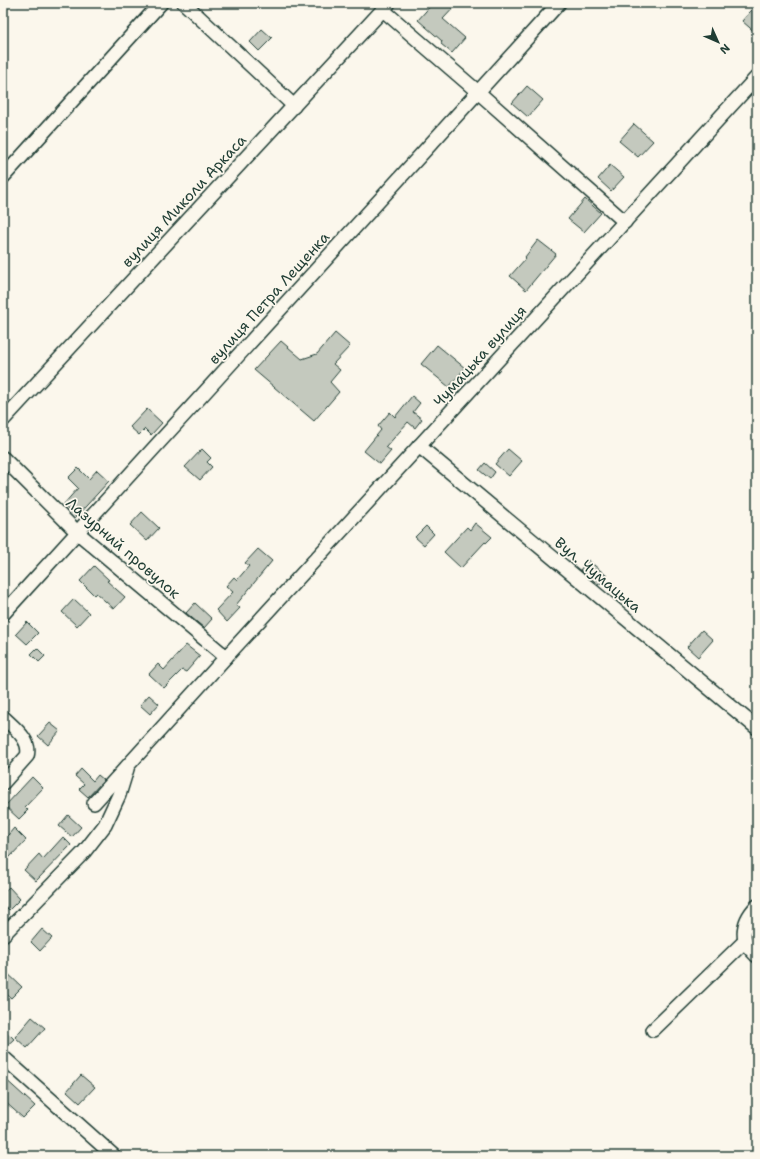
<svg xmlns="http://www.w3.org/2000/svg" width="760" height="1159" font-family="'Shantell Sans',sans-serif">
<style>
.building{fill:#c4c9be;stroke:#1f3d34}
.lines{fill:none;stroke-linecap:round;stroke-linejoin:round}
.minor-casing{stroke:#1f3d34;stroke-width:16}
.minor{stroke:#fbf7ec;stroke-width:13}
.labels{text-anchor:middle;stroke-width:3.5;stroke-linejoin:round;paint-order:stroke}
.street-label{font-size:15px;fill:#1f3d34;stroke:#fbf7ec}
</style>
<rect width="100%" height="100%" fill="#fbf7ec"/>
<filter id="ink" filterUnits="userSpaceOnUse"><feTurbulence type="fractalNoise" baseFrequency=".025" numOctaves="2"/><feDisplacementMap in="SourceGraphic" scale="8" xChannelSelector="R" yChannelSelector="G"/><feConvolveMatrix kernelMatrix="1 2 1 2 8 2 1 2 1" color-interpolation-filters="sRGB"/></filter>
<g filter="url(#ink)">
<g class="building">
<path d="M 433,3 L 458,3 L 443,19 L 465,38 L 452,53 L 441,44 L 442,41 L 418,20 Z"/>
<path d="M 757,4 L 757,34 L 742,21 Z"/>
<path d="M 262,29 L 272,38 L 259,51 L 250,42 Z"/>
<path d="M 527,86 L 543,100 L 528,117 L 512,103 Z"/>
<path d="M 634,124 L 653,141 L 638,157 L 619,141 Z"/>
<path d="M 610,165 L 624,177 L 611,191 L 598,179 Z"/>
<path d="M 585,199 L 601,213 L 584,232 L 568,219 Z"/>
<path d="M 538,240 L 556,254 L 526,290 L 510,276 L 526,258 L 525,257 Z"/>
<path d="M 335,333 L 350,346 L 333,364 L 340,370 L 330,382 L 339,392 L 314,421 L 254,370 L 281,341 L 302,359 L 317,354 Z"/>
<path d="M 437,345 L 465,368 L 449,387 L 421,364 Z"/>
<path d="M 412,396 L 420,403 L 413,412 L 422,419 L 415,428 L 408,422 L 386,447 L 391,451 L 380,464 L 364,451 L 381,430 L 378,426 L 390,412 L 395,417 Z"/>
<path d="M 147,409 L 162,423 L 151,435 L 145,429 L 139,435 L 130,427 Z"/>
<path d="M 202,449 L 211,458 L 207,462 L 212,467 L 200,480 L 185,467 Z"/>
<path d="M 508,449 L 522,461 L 509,476 L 495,464 Z"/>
<path d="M 485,463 L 495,472 L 490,479 L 479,470 Z"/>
<path d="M 78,468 L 89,479 L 97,470 L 109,481 L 76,517 L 63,505 L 78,488 L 68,478 Z"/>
<path d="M 142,512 L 159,528 L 147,541 L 130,525 Z"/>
<path d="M 475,523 L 492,537 L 486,543 L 485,542 L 461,568 L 444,552 L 467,527 L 470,530 Z"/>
<path d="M 426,526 L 434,534 L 424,545 L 415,537 Z"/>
<path d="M 258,549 L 272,561 L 236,605 L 240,608 L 227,622 L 216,610 L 233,592 L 226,586 L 234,577 L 237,580 L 249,566 L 245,563 Z"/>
<path d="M 588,560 L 607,576 L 599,585 L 580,570 Z"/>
<path d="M 94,566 L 109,580 L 107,581 L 125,597 L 114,609 L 96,593 L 94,595 L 80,581 Z"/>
<path d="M 74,599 L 89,613 L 77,626 L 62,612 Z"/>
<path d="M 195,603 L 212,619 L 204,628 L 186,613 Z"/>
<path d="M 27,622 L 38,633 L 27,644 L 16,634 Z"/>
<path d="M 702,630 L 713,640 L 698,657 L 687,647 Z"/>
<path d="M 186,645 L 200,656 L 186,672 L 182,670 L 164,688 L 149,674 L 158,664 L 164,670 Z"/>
<path d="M 37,648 L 45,656 L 39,662 L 31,654 Z"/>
<path d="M 149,695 L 159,704 L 150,714 L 140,705 Z"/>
<path d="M 50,723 L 60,731 L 48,745 L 38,736 Z"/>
<path d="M 81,769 L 93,781 L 98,775 L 104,780 L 88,797 L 79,789 L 84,784 L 75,776 Z"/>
<path d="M 32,777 L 43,788 L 25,807 L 28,810 L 19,819 L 5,806 Z"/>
<path d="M 68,815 L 81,827 L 72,837 L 59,826 Z"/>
<path d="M 14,828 L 26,840 L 9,858 L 3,853 L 3,841 Z"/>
<path d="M 63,837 L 71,845 L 36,881 L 24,870 L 39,854 L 43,859 Z"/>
<path d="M 9,887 L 20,899 L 9,910 L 3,904 L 3,893 Z"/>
<path d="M 42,929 L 52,938 L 40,951 L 31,942 Z"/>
<path d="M 3,969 L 22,987 L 11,998 L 3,991 Z"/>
<path d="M 32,1017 L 45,1028 L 27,1048 L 15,1037 Z"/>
<path d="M 3,1028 L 14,1039 L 3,1049 Z"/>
<path d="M 81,1075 L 95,1087 L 80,1103 L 67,1091 Z"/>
<path d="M 3,1077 L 35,1106 L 23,1118 L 3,1100 Z"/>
</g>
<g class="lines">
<g class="minor-casing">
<g id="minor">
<path d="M 184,3 L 294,106"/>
<path d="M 383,10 L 478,92 L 625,222"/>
<path d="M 3,177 L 161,3"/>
<path d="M 3,420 L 389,3"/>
<path d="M 419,446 L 757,728"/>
<path d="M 3,458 L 78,533 L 226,657"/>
<path d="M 3,614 L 559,3"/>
<path d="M 3,717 C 13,727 32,740 27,756 L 3,783"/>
<path d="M 94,803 L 226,657 L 757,77"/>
<path d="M 757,906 C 748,915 742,927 745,941 C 747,947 753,952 757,956"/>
<path d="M 3,935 L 84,852 L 105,825 L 119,795 L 127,769"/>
<path d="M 653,1030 L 745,941"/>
<path d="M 3,1057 L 114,1156"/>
</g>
</g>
<use href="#minor" class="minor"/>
</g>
</g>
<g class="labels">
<g class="street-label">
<text transform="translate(184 201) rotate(-47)" y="5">вулиця Миколи Аркаса</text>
<text transform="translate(269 298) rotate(-48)" y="5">вулиця Петра Лещенка</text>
<text transform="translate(480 356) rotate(-48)" y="5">Чумацька вулиця</text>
<text transform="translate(123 548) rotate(41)" y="5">Лазурний провулок</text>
<text transform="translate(598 575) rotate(40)" y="5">Вул. Чумацька</text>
</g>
</g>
<rect width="760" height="1159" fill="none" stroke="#fbf7ec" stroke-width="16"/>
<rect x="8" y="8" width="744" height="1143" fill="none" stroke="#1f3d34" stroke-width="1.5" filter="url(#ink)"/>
<g transform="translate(718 42) rotate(135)" stroke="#fbf7ec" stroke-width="3" paint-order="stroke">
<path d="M0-3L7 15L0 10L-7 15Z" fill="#1f3d34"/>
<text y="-6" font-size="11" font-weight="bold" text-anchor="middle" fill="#1f3d34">N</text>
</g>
</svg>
